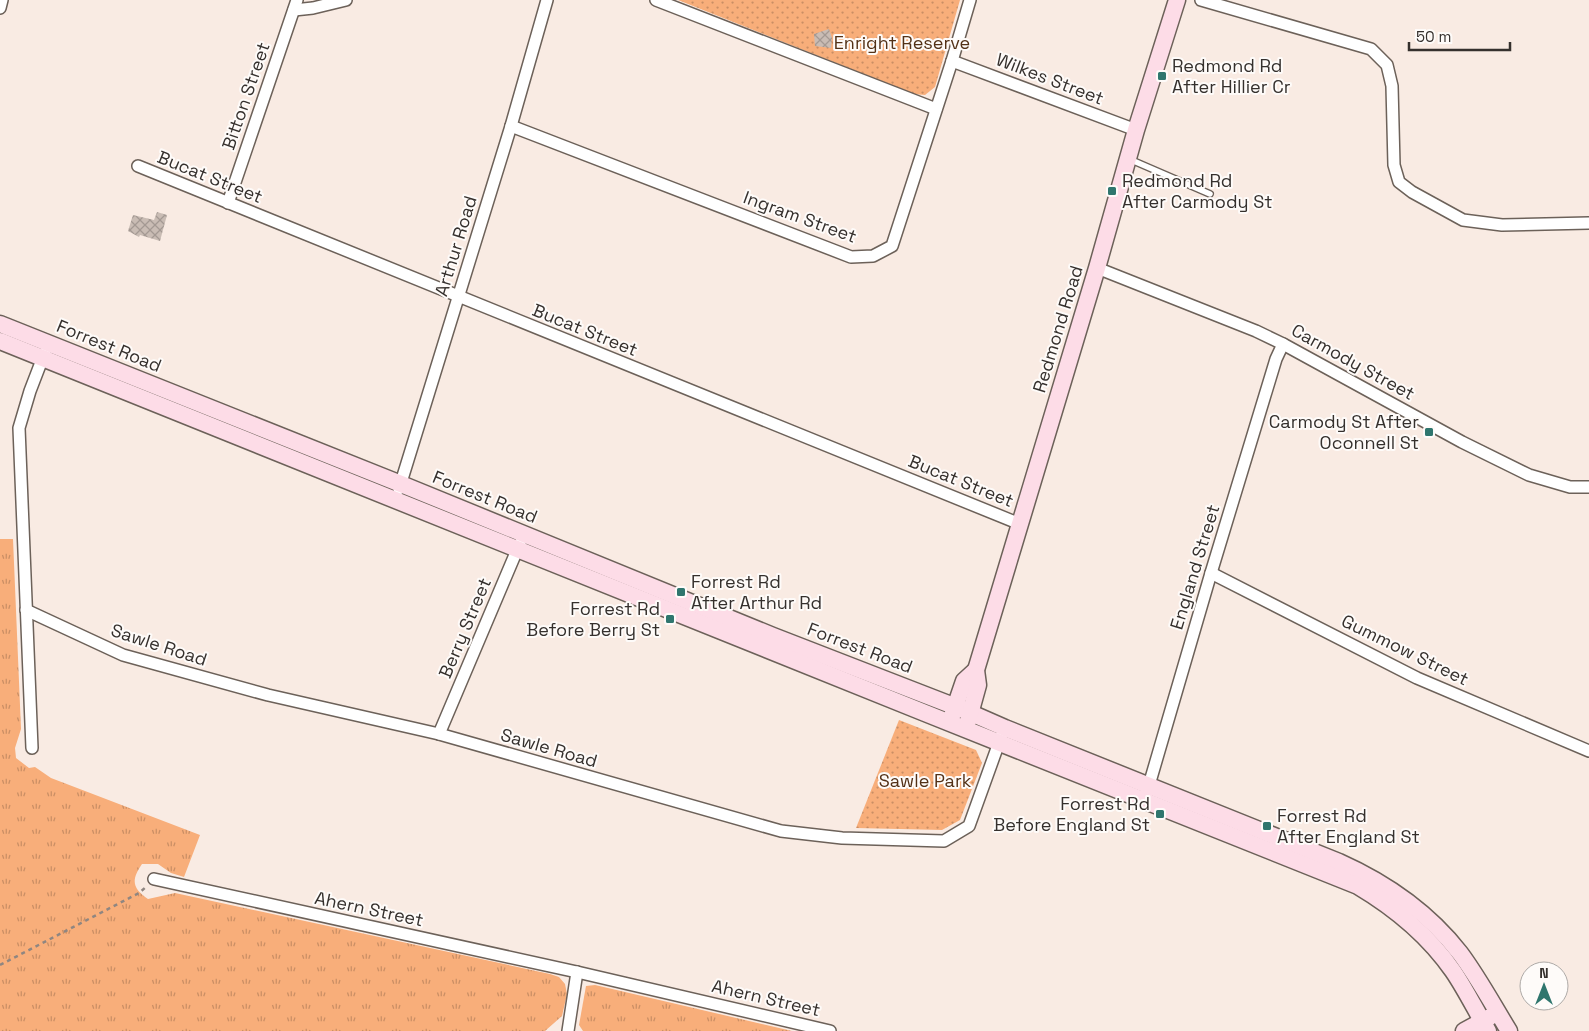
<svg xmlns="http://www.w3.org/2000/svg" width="1589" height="1031" font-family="'Space Grotesk',sans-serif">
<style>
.grass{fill:url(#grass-tufts)}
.park{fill:url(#park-dots)}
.building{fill:url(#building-cross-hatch)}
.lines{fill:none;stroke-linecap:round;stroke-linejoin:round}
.lane-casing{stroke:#6c6159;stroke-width:8}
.street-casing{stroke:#6c6159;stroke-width:14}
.secondary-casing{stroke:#6c6159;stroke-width:19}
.path{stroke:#8f8681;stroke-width:2.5;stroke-dasharray:4 4;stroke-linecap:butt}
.lane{stroke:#fff;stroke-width:5.5}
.street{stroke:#fff;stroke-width:11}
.secondary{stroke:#fddce7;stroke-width:16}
.poi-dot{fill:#2f766e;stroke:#fefbf9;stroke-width:2}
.labels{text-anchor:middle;stroke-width:4;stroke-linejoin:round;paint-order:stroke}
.park-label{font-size:18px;fill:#533117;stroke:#fefbf9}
.poi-label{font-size:18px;fill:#35302d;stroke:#fefbf9;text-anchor:start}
.street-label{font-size:18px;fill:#35302d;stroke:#fefbf9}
</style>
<defs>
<pattern id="grass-tufts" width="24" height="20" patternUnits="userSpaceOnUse" patternTransform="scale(1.25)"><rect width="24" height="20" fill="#f8ae7a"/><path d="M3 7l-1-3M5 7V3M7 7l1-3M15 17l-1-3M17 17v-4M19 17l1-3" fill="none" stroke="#ca8e64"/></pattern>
<pattern id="park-dots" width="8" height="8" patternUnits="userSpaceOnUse" patternTransform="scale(1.25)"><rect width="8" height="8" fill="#f8ae7a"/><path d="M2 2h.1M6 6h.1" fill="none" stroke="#ca8e64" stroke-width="1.8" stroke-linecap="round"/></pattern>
<pattern id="building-cross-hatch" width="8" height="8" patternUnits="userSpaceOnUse" patternTransform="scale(1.25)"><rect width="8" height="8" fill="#c9bcb4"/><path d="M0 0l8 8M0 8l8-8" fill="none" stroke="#a49993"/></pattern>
</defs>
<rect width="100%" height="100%" fill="#f9ebe3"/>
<g class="grass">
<path d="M 0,539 L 13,539 L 21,729 L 15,748 L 16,758 L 29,768 L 35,767 L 51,778 L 200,835 L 184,877 L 171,873 L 158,864 L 142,864 C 131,880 132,888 148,899 L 175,893 L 550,974 L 559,977 L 565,984 L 567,994 L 562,1016 L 545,1031 L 0,1031 Z"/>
<path d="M 595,985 L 792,1031 L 583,1031 L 579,1025 L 586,986 Z"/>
</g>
<g class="park">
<path d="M 678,0 L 960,0 L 935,87 L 925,95 L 914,94 Z"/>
<path d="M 899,720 L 976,750 L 982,763 L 960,820 L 942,830 L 856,828 Z"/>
</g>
<g class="building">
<path d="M 829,29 L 832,38 L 831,48 L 815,46 L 814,34 Z"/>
<path d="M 157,212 L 167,215 L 160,241 L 140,235 L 139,237 L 128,231 L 133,215 L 154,220 Z"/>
</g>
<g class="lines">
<g class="lane-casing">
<path id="lane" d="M 1129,159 L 1210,194"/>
</g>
<g class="street-casing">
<g id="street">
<path d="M 656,0 L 936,109"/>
<path d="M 1201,0 L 1371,49 L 1387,65 L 1392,86 L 1394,165 L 1399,182 L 1412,192 L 1463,220 L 1502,225 L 1589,223"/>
<path d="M 0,8 L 2,0"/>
<path d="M 294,10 L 313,8 L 346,0"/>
<path d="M 952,61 L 1136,130"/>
<path d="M 511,126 L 851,257 L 873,256 L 892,246 L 952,61 L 970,0"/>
<path d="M 138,166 L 1020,524"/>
<path d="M 228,203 L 297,0"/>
<path d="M 1097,268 L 1256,331 L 1283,344 L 1462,442 L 1529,475 L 1570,487 L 1589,487"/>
<path d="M 399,489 L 511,126 L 547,0"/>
<path d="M 1211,573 L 1417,678 L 1589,751"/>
<path d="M 26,610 L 123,655 L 268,695 L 439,734 L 781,831 L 842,838 L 944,841 L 969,826 L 1001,737"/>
<path d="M 439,734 L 520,543"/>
<path d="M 32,748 L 19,428 L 30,391 L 45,352"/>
<path d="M 1147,792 L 1211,573 L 1276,359 L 1283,344"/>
<path d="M 154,879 L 577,972 L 830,1031"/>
<path d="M 568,1031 L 577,972"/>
</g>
</g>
<g class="secondary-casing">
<g id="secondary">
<path d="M 0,324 L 401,484 L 773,636 L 964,710 L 1005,728 L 1339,862 C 1386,883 1428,912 1460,953 C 1478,977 1493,1005 1509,1031"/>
<path d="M 0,341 L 925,713 L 1358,886 C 1395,908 1428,935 1453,971 C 1466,990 1476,1011 1488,1031"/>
<path d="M 952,716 L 964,681 L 976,670"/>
<path d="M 968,721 L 978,685 L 976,670 L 1097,268 L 1136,130 L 1177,0"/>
<path d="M 1464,1031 L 1490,1017"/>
</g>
</g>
<path class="path" d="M 0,965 L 139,893 L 146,887"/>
<use href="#lane" class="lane"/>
<use href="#street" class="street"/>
<use href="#secondary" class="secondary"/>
</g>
<g class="poi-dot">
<rect x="1157" y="71" width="10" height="10" rx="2.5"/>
<rect x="1107" y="186" width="10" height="10" rx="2.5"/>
<rect x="1424" y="427" width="10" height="10" rx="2.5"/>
<rect x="676" y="587" width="10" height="10" rx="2.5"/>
<rect x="665" y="614" width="10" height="10" rx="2.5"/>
<rect x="1155" y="809" width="10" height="10" rx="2.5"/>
<rect x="1262" y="821" width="10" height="10" rx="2.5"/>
</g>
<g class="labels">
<g class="park-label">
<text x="902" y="49">Enright Reserve</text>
<text x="925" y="787">Sawle Park</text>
</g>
<g class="poi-label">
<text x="1172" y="72">Redmond Rd<tspan x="1172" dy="21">After Hillier Cr</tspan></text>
<text x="1122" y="187">Redmond Rd<tspan x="1122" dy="21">After Carmody St</tspan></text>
<text x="1419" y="428" text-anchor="end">Carmody St After<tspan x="1419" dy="21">Oconnell St</tspan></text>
<text x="691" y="588">Forrest Rd<tspan x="691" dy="21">After Arthur Rd</tspan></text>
<text x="660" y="615" text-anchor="end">Forrest Rd<tspan x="660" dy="21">Before Berry St</tspan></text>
<text x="1150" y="810" text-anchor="end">Forrest Rd<tspan x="1150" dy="21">Before England St</tspan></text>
<text x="1277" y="822">Forrest Rd<tspan x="1277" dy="21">After England St</tspan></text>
</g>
<g class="street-label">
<text transform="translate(1050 79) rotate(21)" y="6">Wilkes Street</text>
<text transform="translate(246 96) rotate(-71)" y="6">Bitton Street</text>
<text transform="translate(210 177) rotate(22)" y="6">Bucat Street</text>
<text transform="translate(800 217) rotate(20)" y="6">Ingram Street</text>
<text transform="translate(456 246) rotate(-73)" y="6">Arthur Road</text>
<text transform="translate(1058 329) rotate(-73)" y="6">Redmond Road</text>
<text transform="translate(585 330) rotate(22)" y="6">Bucat Street</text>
<text transform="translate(109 346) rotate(22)" y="6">Forrest Road</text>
<text transform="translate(1353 362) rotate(29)" y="6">Carmody Street</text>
<text transform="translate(961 481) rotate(22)" y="6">Bucat Street</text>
<text transform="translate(485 497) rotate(22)" y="6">Forrest Road</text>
<text transform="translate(1195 567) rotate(-73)" y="6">England Street</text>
<text transform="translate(465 628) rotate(-67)" y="6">Berry Street</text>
<text transform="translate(159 645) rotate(18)" y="6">Sawle Road</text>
<text transform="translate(860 648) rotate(21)" y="6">Forrest Road</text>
<text transform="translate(1405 650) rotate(26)" y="6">Gummow Street</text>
<text transform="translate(549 748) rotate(16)" y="6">Sawle Road</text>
<text transform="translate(369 909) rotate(12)" y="6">Ahern Street</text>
<text transform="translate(766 998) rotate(13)" y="6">Ahern Street</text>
</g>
</g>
<g transform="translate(1544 986)"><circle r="24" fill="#fefbf9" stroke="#aeaaa7"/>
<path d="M0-4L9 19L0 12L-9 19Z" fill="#2f766e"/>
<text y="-8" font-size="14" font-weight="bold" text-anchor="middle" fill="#35302d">N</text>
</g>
<path d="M1409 42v8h101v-8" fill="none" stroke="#35302d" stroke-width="2.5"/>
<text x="1416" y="42" font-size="15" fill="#35302d" stroke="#fefbf9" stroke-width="4" paint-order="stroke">50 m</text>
</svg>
